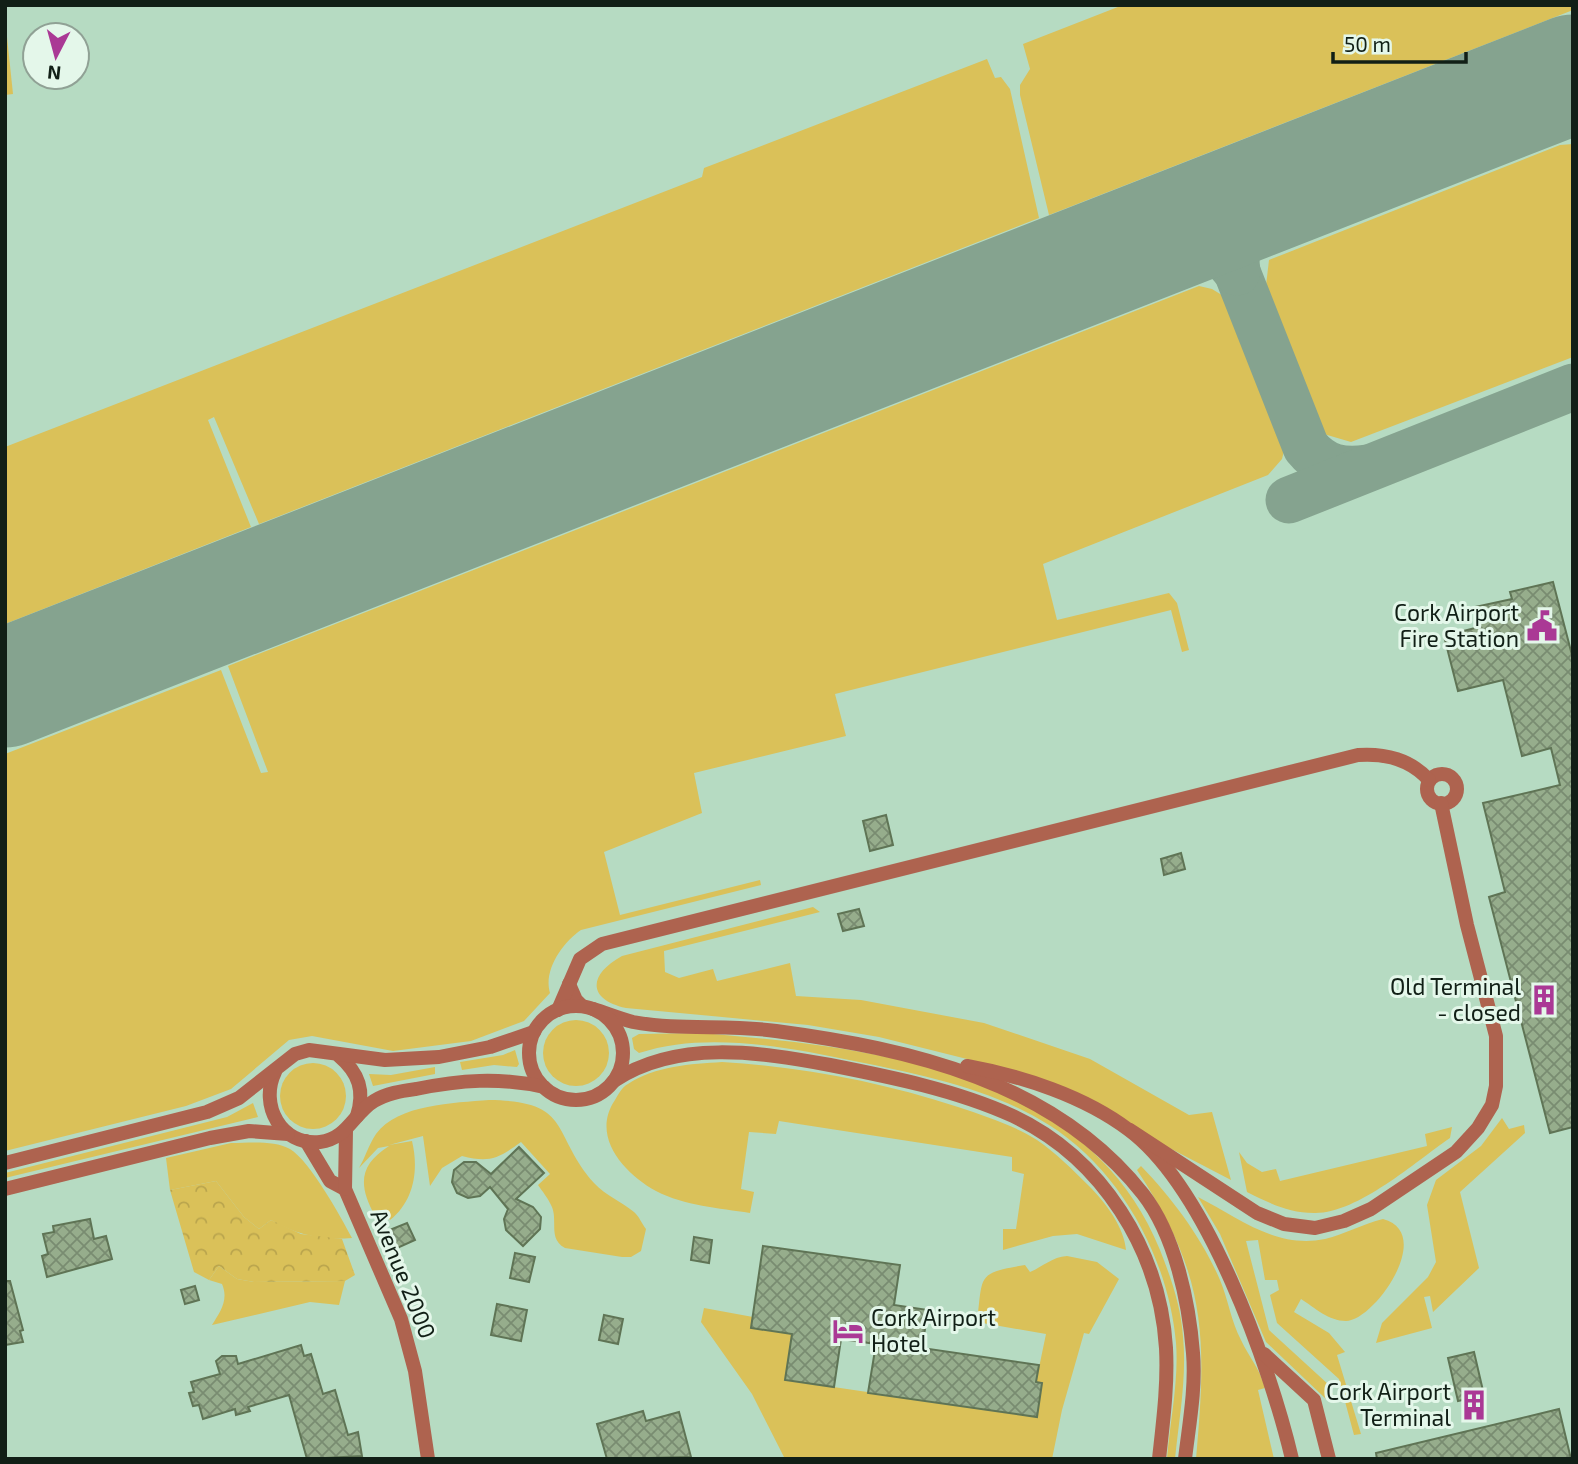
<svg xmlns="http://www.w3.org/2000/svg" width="1578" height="1464" font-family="'Exo 2',sans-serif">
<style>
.green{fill:#dac159}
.forest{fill:url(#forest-crowns)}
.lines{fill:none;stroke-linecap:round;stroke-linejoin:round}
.taxiway{stroke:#85a38f;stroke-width:47}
.runway{stroke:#85a38f;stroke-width:119}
.building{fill:url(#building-cross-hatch);stroke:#5f7455;stroke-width:2}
.minor{stroke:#ae634f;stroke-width:14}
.tertiary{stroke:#ae634f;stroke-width:14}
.labels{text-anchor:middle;stroke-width:6;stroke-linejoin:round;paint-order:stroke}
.poi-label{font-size:23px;fill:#111f16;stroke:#e4f7ea;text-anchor:end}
.street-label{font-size:23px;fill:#111f16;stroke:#e4f7ea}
</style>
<defs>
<pattern id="forest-crowns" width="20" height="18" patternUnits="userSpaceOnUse" patternTransform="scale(1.75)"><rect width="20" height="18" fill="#dac159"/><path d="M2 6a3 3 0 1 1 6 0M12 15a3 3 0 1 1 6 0" fill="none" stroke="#baa54d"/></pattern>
<pattern id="building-cross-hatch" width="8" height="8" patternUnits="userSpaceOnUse" patternTransform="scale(1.75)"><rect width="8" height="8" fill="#96ad8c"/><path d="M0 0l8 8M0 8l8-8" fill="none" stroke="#798c71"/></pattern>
</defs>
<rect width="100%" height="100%" fill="#b6dbc2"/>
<g class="green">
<path d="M 1123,5 L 1573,5 L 1573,10 L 1049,215 L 1020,95 L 1020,85 L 1030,69 L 1023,44 Z"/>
<path d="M 5,18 L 13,94 L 5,95 Z"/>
<path d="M 987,59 L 995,78 L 1001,77 L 1010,89 L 1039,218 L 259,524 L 214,417 L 208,420 L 251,527 L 5,624 L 5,447 L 702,177 L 704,168 Z"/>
<path d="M 1573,144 L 1573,357 L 1351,442 L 1317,432 L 1265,294 L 1269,260 L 1560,145 Z"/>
<path d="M 1199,286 L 1212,289 L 1230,300 L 1286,443 L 1282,459 L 1268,475 L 1043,564 L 1057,620 L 1169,593 L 1177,603 L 1189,650 L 1182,652 L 1171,610 L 835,694 L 846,736 L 694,773 L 702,813 L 604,852 L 620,915 L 760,880 L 761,885 L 581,930 C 563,942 543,970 550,993 L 524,1021 L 471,1041 L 393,1051 L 312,1036 L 289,1040 L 231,1089 L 186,1106 L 5,1151 L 5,754 L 221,670 L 261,773 L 268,772 L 228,666 Z"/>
<path d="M 813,907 L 820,912 L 664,951 L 665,972 L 679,978 L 713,969 L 717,981 L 790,963 L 796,996 L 861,1000 L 984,1023 L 1090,1059 L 1189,1115 L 1212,1112 L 1231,1180 L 1027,1074 L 879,1037 L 808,1025 L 626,1008 C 586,999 589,974 622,956 Z"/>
<circle cx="576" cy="1053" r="33"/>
<path d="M 701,1033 C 869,1047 1087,1069 1160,1250 C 1171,1278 1181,1306 1183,1337 C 1187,1377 1179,1419 1175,1459 L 1167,1459 C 1170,1421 1179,1380 1176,1343 C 1169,1260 1121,1170 1049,1125 C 993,1089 919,1074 854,1061 C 786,1047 706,1031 639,1053 L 634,1049 L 632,1038 L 639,1034 Z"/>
<path d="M 515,1050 L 519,1064 L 517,1067 L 494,1065 L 462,1070 L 460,1062 L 503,1055 Z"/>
<path d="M 722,1062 C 803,1067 881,1082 958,1107 C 985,1116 1013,1125 1037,1140 C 1056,1153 1073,1170 1089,1186 C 1106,1203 1124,1227 1126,1250 L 1077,1234 L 1053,1236 L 1003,1250 L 1003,1229 L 1016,1229 L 1024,1174 L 1012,1171 L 1012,1157 L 779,1121 L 776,1134 L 749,1132 L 741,1189 L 754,1192 L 750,1213 C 719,1208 685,1206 656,1191 C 625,1174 590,1137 615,1100 C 618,1095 622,1087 628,1084 C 655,1066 691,1064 722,1062 Z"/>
<circle cx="313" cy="1096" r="33"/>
<path d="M 435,1067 L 435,1074 L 373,1086 L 369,1074 L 391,1075 Z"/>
<path d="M 489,1100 C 573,1101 550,1132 594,1183 C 606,1196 621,1201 634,1212 C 639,1216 642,1224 646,1229 L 641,1251 L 631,1257 L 622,1257 L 565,1248 C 547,1238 559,1220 551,1205 C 548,1198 542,1191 538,1185 L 550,1174 L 521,1142 C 498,1159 489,1163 462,1156 L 442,1168 L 430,1186 L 423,1136 L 389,1145 L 412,1141 C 419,1170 414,1201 390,1220 L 385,1211 L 375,1216 C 358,1185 359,1165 389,1146 L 378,1148 L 359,1168 C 365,1158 369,1144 376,1134 C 398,1104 454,1103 489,1100 Z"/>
<path d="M 253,1103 L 258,1117 L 5,1178 L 5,1173 L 227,1117 Z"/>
<path d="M 1502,1118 L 1509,1129 L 1524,1125 L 1525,1133 L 1460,1192 L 1479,1268 L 1433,1312 L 1430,1296 L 1424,1297 L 1432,1328 L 1376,1343 L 1382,1323 L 1428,1277 L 1436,1262 L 1427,1205 L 1436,1180 L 1481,1146 Z"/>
<path d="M 1452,1127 L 1450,1138 C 1415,1162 1357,1214 1314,1213 C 1289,1213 1269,1203 1247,1192 L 1239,1152 L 1247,1163 L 1262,1172 L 1276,1169 L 1280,1181 L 1427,1146 L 1425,1134 Z"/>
<path d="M 231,1143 C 249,1143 274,1140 290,1149 C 310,1161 341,1217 352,1238 C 323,1241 297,1235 271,1220 L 259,1229 L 244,1217 L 216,1181 L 170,1190 L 166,1158 Z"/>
<path d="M 1141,1166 C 1172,1198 1202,1238 1220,1280 C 1228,1299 1231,1321 1241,1340 C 1250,1359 1259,1367 1265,1388 L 1258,1390 L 1274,1459 L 1196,1459 C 1207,1336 1207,1276 1137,1170 Z"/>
<path d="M 1198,1197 C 1239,1218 1276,1249 1325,1239 C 1345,1234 1363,1224 1383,1219 C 1436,1233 1374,1321 1346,1321 C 1329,1321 1315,1308 1301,1299 L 1294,1312 L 1329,1333 L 1345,1352 L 1337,1355 L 1361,1434 L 1354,1435 L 1339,1379 L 1277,1323 L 1270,1295 L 1279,1290 L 1277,1280 L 1265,1280 L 1258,1240 L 1246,1241 L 1269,1330 L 1329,1385 L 1334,1398 L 1326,1399 L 1266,1342 L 1220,1234 Z"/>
<path d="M 1067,1256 L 1097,1262 L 1119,1279 L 1089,1334 L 1084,1333 L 1062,1410 L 1052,1459 L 785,1459 L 752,1394 L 701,1322 L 704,1308 L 753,1317 L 751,1328 L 792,1334 L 786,1380 L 1037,1417 L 1042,1384 L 1036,1382 L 1046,1334 L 977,1322 C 983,1275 976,1273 1025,1265 L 1030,1272 C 1044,1266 1052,1257 1067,1256 Z"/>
<path d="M 219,1266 L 237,1279 L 254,1282 L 345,1281 L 339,1305 L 310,1302 L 212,1325 C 220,1312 229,1300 222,1284 L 209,1280 Z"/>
</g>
<path class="forest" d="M 216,1181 L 244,1217 L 259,1229 L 271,1220 L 301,1234 L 342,1239 L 355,1275 L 345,1281 L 254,1282 L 237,1279 L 219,1266 L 209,1280 L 194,1272 L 170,1190 Z"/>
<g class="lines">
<g class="taxiway">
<path d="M 1553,82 L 1573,80"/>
<path d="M 1151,240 C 1193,234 1211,238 1237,272 L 1306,447 C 1323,468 1343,472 1368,468"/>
<path d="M 1237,272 C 1232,235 1245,214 1272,192"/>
<path d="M 1289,500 L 1573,387"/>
</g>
<path class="runway" d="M 5,688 L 1573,74"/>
</g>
<g class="building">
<path d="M 1553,582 L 1573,659 L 1573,1127 L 1550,1133 L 1489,897 L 1505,892 L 1483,803 L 1560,785 L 1551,748 L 1522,756 L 1503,680 L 1458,691 L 1444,636 L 1479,627 L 1475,607 L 1512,599 L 1510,592 Z"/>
<path d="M 886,815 L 893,845 L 870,851 L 863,821 Z"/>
<path d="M 1181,853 L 1185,869 L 1164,875 L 1161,859 Z"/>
<path d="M 859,909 L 864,926 L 843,931 L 838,914 Z"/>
<path d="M 519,1147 L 544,1173 L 516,1199 L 533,1207 L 541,1217 L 540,1229 L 523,1246 L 506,1230 L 504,1219 L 508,1209 L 490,1187 L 480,1196 L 468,1198 L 457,1193 L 452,1182 L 454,1170 L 464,1162 L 476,1162 L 491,1174 Z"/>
<path d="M 90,1219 L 94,1239 L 106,1236 L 112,1259 L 47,1277 L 42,1256 L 48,1254 L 43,1234 L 54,1232 L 53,1226 Z"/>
<path d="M 407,1223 L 415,1240 L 395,1249 L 387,1231 Z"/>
<path d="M 694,1237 L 712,1240 L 709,1263 L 691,1260 Z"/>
<path d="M 763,1246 L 900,1265 L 894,1305 L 928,1310 L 922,1348 L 1039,1365 L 1036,1382 L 1042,1383 L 1037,1417 L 868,1393 L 876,1344 L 841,1339 L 834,1387 L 785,1380 L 792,1334 L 751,1328 Z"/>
<path d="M 515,1253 L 535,1257 L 529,1282 L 510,1278 Z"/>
<path d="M 5,1281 L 10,1281 L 23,1330 L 20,1331 L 23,1342 L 5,1345 Z"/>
<path d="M 195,1286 L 199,1300 L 185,1304 L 181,1290 Z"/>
<path d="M 497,1304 L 527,1310 L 521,1341 L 491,1335 Z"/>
<path d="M 604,1315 L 623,1319 L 618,1344 L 599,1340 Z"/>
<path d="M 301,1345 L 304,1356 L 311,1354 L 323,1394 L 335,1390 L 348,1435 L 358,1432 L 362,1456 L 307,1459 L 289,1395 L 248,1407 L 250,1411 L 236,1415 L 235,1409 L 203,1419 L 199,1405 L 193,1406 L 189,1393 L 194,1392 L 191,1382 L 220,1374 L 216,1361 L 222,1356 L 236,1356 L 238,1364 Z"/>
<path d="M 1474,1352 L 1484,1395 L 1458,1401 L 1448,1358 Z"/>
<path d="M 1559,1409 L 1571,1459 L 1377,1459 L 1376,1453 Z"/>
<path d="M 643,1411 L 646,1421 L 679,1412 L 691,1457 L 607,1459 L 597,1424 Z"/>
</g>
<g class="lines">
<g class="minor">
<circle cx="1442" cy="789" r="15"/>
<path d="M 569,984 L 576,1000 L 582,1006"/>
<path d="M 593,1009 C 606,1013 620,1019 633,1022 C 679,1031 729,1024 776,1031 C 910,1049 1054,1081 1143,1194 C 1175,1235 1189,1302 1193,1353 C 1196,1388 1189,1425 1185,1459"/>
<path d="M 558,1010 L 580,959 L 602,944 L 1358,755 C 1385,753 1411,760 1429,780"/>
<path d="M 967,1066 C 1022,1076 1084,1096 1129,1130 C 1207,1188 1270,1366 1292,1459"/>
<path d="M 614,1081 C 677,1039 759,1052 830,1065 C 891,1077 956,1090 1013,1116 C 1102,1158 1160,1250 1166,1348 C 1168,1385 1163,1422 1159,1459"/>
<path d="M 1130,1130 L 1257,1213 L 1284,1224 L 1315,1228 L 1344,1221 L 1371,1209 L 1456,1152 L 1478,1128 L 1492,1105 L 1496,1086 L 1496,1036 L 1467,925 L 1441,803"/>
<path d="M 306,1141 L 330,1181 L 345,1189"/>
<path d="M 345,1189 L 401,1319 L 415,1371 L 428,1459"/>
<path d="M 345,1189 L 346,1130"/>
<path d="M 1264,1354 L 1314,1400 L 1329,1459"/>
</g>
<g class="tertiary">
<circle cx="576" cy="1053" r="47"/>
<path d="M 339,1056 C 359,1073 365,1091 357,1116"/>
<path d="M 275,1072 C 259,1105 281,1146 320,1142 C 347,1139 354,1113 374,1101 C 387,1093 402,1091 416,1089 C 460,1080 499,1077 544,1087"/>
<path d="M 5,1163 L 207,1112 L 239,1098 L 295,1054 L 309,1050 L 385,1060 L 439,1057 L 490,1047 L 534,1032"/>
<path d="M 5,1189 L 210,1138 L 249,1131 L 288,1134"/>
</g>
</g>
<defs>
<g id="civic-bare" transform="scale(2.415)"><path d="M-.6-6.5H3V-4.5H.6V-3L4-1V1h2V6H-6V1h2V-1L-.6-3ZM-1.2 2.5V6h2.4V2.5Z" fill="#aa3995" stroke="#e4f7ea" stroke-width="2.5" paint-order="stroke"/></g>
<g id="building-bare" transform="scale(2.415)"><path d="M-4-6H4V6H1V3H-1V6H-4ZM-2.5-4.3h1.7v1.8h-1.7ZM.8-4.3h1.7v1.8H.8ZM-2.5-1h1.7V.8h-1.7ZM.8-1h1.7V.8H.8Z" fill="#aa3995" stroke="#e4f7ea" stroke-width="2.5" paint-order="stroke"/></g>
<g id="hotel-bare" transform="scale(2.415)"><path d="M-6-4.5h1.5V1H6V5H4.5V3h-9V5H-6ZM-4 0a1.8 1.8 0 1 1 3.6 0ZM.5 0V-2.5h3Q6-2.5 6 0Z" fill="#aa3995" stroke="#e4f7ea" stroke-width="2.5" paint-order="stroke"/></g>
</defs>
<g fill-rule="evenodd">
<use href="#civic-bare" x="1542" y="626"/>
<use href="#building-bare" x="1544" y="1000"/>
<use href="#hotel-bare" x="848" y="1331"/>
<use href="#building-bare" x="1474" y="1405"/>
</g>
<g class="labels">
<g class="poi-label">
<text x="1519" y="621">Cork Airport<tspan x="1519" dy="26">Fire Station</tspan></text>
<text x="1521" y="995">Old Terminal<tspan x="1521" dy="26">- closed</tspan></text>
<text x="871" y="1326" text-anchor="start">Cork Airport<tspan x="871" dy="26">Hotel</tspan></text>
<text x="1451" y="1400">Cork Airport<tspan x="1451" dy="26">Terminal</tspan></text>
</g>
<g class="street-label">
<text transform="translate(403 1274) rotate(68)" y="8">Avenue 2000</text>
</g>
</g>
<rect width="1578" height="1464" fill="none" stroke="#111f16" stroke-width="14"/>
<g transform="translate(56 56) rotate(186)"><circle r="33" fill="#e4f7ea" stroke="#90a195" stroke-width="2"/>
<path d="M0-5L12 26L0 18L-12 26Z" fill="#aa3995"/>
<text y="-10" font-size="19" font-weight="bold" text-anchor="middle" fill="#111f16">N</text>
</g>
<path d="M1333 52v10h133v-10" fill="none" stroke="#111f16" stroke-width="3.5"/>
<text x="1344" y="52" font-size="21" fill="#111f16" stroke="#e4f7ea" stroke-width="5" paint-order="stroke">50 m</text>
</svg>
